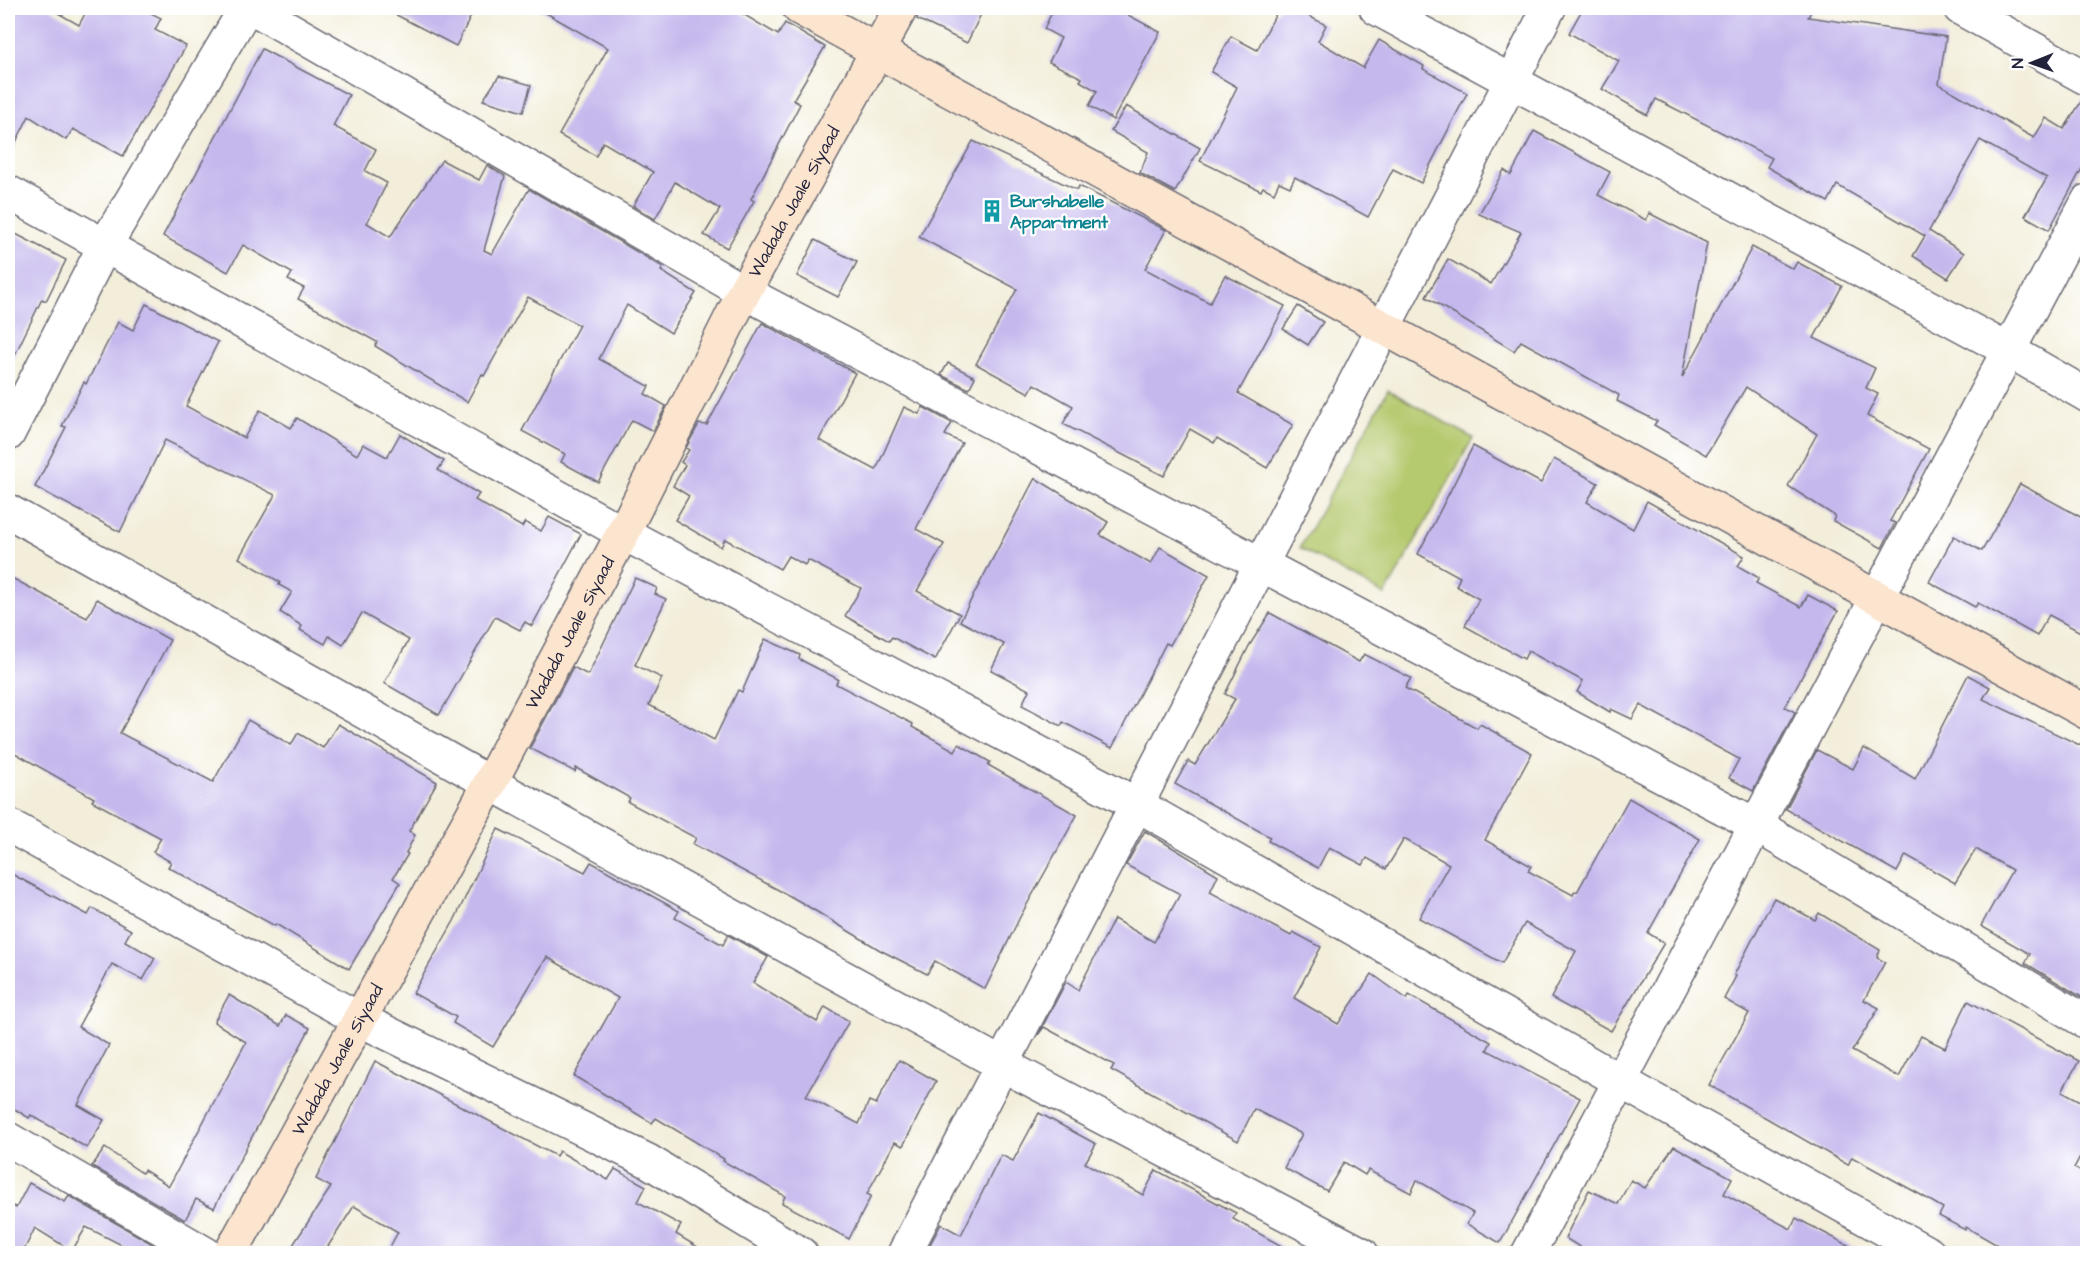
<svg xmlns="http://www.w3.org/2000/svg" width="2095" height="1261" font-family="'Architects Daughter',sans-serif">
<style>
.green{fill:#b5c96e;stroke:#6c7654;stroke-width:1.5}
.building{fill:#c5b8ed}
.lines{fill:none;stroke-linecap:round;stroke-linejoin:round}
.street-casing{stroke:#6b6973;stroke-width:36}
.secondary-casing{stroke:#6b6973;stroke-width:36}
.street{stroke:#fff;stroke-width:33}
.secondary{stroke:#fce5cf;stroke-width:33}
.labels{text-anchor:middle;stroke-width:4.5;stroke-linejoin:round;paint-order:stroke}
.culture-label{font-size:18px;font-weight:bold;fill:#0d838f;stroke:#fff;text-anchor:start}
.street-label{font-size:18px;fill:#22223b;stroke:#fff}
</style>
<rect width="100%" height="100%" fill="#fff"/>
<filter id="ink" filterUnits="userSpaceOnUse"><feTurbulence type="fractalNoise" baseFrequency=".0167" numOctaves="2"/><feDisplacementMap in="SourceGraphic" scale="12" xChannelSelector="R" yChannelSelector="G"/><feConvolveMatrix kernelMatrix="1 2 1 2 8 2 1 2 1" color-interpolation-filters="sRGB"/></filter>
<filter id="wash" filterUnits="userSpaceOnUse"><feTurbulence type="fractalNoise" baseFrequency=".008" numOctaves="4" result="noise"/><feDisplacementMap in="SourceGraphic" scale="24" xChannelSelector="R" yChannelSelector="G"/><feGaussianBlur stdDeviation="1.35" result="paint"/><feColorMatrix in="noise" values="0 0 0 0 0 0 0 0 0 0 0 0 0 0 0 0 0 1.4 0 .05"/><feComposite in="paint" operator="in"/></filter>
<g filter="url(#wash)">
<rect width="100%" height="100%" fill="#f3eeda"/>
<path class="green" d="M 1388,390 L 1473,438 L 1385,595 L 1300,548 Z"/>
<g id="blocks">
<g class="building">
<path d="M 8,8 L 49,8 L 79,25 L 88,8 L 141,8 L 161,18 L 155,30 L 186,46 L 123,156 L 73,129 L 66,140 L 29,116 L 8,158 Z"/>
<path d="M 383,8 L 475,8 L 456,46 Z"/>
<path d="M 537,8 L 733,8 L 778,35 L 785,23 L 825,47 L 793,100 L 800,104 L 751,199 L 754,201 L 727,248 L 704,235 L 720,209 L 675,182 L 655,219 L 633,206 L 653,172 L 603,142 L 596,156 L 559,135 L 608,48 Z"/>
<path d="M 920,8 L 984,8 L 967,43 L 917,19 Z"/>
<path d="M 1054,8 L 1115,8 L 1160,32 L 1113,120 L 1089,106 L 1097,91 L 1080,81 L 1082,78 L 1049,62 L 1061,38 L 1044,29 Z"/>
<path d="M 1279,8 L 1293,8 L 1326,25 L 1318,41 L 1363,68 L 1379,40 L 1424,66 L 1423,69 L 1467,93 L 1421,183 L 1393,169 L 1368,217 L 1295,177 L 1290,187 L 1279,182 L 1274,193 L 1263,187 L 1261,191 L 1200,161 L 1237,87 L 1211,72 L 1231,36 L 1257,50 Z"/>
<path d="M 1583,8 L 1813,8 L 1808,17 L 1946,37 L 1939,84 L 2034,138 L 2046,118 L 2064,129 L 2084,97 L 2088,98 L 2088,157 L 2049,230 L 2025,216 L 2047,178 L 1980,140 L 1929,231 L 1964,253 L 1948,278 L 1913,256 L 1925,236 L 1837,185 L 1828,202 L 1767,167 L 1772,158 L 1656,99 L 1647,115 L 1602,89 L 1619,61 L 1569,33 Z"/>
<path d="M 262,49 L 349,95 L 333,126 L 376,149 L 365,171 L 387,183 L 367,223 L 390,237 L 442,160 L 479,180 L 487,165 L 505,176 L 484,250 L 492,254 L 529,189 L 663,267 L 661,271 L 696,293 L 671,333 L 627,305 L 599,359 L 649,386 L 645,394 L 666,406 L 653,431 L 632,420 L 598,482 L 561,462 L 565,454 L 522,431 L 579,325 L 528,297 L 484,376 L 482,374 L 467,402 L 375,346 L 377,342 L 298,299 L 304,288 L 288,280 L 292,273 L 243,245 L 228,272 L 163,236 Z"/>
<path d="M 499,76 L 531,85 L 523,112 L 483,100 Z"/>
<path d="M 1126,106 L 1200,148 L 1175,192 L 1140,173 L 1148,152 L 1111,131 Z"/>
<path d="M 1534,131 L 1610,172 L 1598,195 L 1646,220 L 1649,213 L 1707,243 L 1682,378 L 1752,247 L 1793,269 L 1797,262 L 1842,286 L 1814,338 L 1875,368 L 1866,388 L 1878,394 L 1867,416 L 1929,449 L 1890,521 L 1895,523 L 1882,548 L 1833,521 L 1835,516 L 1788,486 L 1817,434 L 1746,387 L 1706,455 L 1654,425 L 1657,421 L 1617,401 L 1619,395 L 1521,341 L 1514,351 L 1426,297 L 1448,259 L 1491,284 L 1521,232 L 1479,214 L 1504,170 L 1511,175 Z"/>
<path d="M 973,141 L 1077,190 L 1079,186 L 1166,230 L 1145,269 L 1210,303 L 1225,275 L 1285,306 L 1238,393 L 1293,425 L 1267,468 L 1217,438 L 1214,443 L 1190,429 L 1164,476 L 1063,424 L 1073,406 L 1034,384 L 1029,393 L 976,364 L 1017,289 L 919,237 Z"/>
<path d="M 8,230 L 66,260 L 46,301 L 42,299 L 8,369 Z"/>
<path d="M 815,240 L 857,262 L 838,297 L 797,276 Z"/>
<path d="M 146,304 L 218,342 L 186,406 L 244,438 L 260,410 L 291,428 L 297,418 L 357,455 L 363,444 L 387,457 L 400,434 L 444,461 L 438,470 L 479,494 L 475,500 L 522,527 L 525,522 L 541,531 L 549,517 L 581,534 L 532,626 L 525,622 L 520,630 L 495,617 L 439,715 L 384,683 L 409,640 L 362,613 L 343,645 L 329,636 L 325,644 L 300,630 L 302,626 L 280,612 L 292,592 L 279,585 L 280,582 L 239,558 L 275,495 L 165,440 L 120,532 L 35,487 L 66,427 L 62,426 L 84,382 L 86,384 L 118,322 L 133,330 Z"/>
<path d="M 1298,306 L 1323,322 L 1308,345 L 1283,329 Z"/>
<path d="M 762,323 L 855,373 L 819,440 L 876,470 L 904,407 L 919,414 L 923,407 L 952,423 L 945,435 L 962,443 L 916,529 L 944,544 L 917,591 L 960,614 L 935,660 L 892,637 L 889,641 L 845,616 L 861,588 L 808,560 L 805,565 L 788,556 L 780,569 L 725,539 L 721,547 L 675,520 L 689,496 L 673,486 L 685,465 L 681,462 L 689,450 L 686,448 L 699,424 L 707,425 Z"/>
<path d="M 948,363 L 975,377 L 969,389 L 941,375 Z"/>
<path d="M 1473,446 L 1541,483 L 1554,459 L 1598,483 L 1587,502 L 1633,529 L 1647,501 L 1744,556 L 1738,566 L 1759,578 L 1756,583 L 1801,607 L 1808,595 L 1838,611 L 1785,707 L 1795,712 L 1753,791 L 1729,778 L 1739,759 L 1640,705 L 1632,719 L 1611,709 L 1610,712 L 1577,692 L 1583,681 L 1528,651 L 1524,659 L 1465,626 L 1479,599 L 1456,586 L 1460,577 L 1418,554 Z"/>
<path d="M 1035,478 L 1108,522 L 1100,535 L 1151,564 L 1160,547 L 1209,575 L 1170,645 L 1166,643 L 1112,748 L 1063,722 L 1061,726 L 1022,705 L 1029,690 L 991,670 L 1004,644 L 960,621 Z"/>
<path d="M 2020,484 L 2088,521 L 2088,636 L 2049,615 L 2037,636 L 1978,603 L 1975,607 L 1929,582 L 1954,536 L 1982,551 Z"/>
<path d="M 8,576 L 87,618 L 97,599 L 170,640 L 120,733 L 213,782 L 248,720 L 291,745 L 298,733 L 323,748 L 338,724 L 437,782 L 409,831 L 415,835 L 406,853 L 408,854 L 393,878 L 400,883 L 349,969 L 276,924 L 275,926 L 168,867 L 171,862 L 153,852 L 161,838 L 92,801 L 94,798 L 8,749 Z"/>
<path d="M 635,578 L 657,588 L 655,594 L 666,599 L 635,665 L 662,678 L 649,705 L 714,740 L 738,690 L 742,692 L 765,639 L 800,655 L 799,659 L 838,679 L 836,684 L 913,724 L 912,727 L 955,751 L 959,744 L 990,762 L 988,765 L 1077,815 L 1020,917 L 985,989 L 935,961 L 927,974 L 880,950 L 799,901 L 693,844 L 696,838 L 628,802 L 630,798 L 576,768 L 575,772 L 530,748 L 573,667 L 588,675 Z"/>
<path d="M 1270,613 L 1359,662 L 1364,654 L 1411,678 L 1405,688 L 1477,728 L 1480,724 L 1532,753 L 1485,840 L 1531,866 L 1528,871 L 1573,895 L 1575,891 L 1577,892 L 1629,798 L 1700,839 L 1648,933 L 1664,943 L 1611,1031 L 1551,998 L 1576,951 L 1525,923 L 1502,963 L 1419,918 L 1449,864 L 1404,839 L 1386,869 L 1367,858 L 1363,865 L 1329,847 L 1318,868 L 1268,841 L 1270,837 L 1175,784 L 1188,761 L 1195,765 L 1235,699 L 1225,694 L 1249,646 Z"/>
<path d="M 1968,675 L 1990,687 L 1983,699 L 2088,749 L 2088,1001 L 2025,963 L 2030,954 L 1981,926 L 2012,870 L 1976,849 L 1955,883 L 1906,855 L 1897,872 L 1786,809 L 1817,750 L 1853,769 L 1864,748 L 1915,779 Z"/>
<path d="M 498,829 L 585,872 L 591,862 L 679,911 L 675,918 L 723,945 L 728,935 L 768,957 L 753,983 L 817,1022 L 825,1007 L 849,1021 L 806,1096 L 859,1124 L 869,1101 L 876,1104 L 899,1060 L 936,1081 L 903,1146 L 895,1142 L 867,1194 L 871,1196 L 849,1239 L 782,1203 L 785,1196 L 723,1161 L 724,1159 L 656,1118 L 652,1123 L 574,1076 L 618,998 L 547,957 L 493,1047 L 453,1023 L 456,1017 L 413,993 L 454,921 Z"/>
<path d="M 1145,831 L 1218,875 L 1210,892 L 1291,936 L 1293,932 L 1321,947 L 1294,998 L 1338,1024 L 1372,974 L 1407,999 L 1409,995 L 1491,1042 L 1487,1050 L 1580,1098 L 1500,1243 L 1467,1224 L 1473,1213 L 1417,1180 L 1411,1193 L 1368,1170 L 1365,1175 L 1344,1162 L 1327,1191 L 1284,1168 L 1302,1134 L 1254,1109 L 1238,1141 L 1111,1070 L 1114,1065 L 1044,1027 L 1038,1035 L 1066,982 L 1078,990 L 1114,919 L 1154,942 L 1180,894 L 1126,865 Z"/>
<path d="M 8,872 L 88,915 L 92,908 L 131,930 L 125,941 L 155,958 L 143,980 L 112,964 L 78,1027 L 109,1045 L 78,1105 L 104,1120 L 87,1148 L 31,1115 L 29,1118 L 8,1105 Z"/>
<path d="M 1774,898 L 1815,920 L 1819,913 L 1880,950 L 1877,958 L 1885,962 L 1864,1000 L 1879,1008 L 1852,1051 L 1899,1077 L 1921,1036 L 1945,1048 L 1968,1001 L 2079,1061 L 2062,1091 L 2088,1105 L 2088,1142 L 2074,1168 L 2088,1175 L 2088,1254 L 2013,1254 L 1966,1227 L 1965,1230 L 1939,1216 L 1943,1208 L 1921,1195 L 1852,1157 L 1848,1165 L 1709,1085 L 1749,1013 L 1724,999 L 1736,976 L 1734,975 Z"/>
<path d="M 229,995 L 280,1026 L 286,1015 L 310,1028 L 214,1208 L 196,1199 L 185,1220 L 92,1166 L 105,1148 L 142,1173 L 144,1170 L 169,1186 L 246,1042 L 214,1022 Z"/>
<path d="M 375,1061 L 556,1156 L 559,1151 L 608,1180 L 615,1169 L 646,1186 L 638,1202 L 681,1225 L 676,1234 L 709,1254 L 386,1254 L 398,1232 L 354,1206 L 323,1254 L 287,1254 L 331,1187 L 316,1179 Z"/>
<path d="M 1039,1113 L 1096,1144 L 1085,1163 L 1143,1195 L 1156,1170 L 1236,1213 L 1233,1219 L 1296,1254 L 925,1254 L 941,1224 L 961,1235 L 1001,1155 L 1013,1161 Z"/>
<path d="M 1674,1146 L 1732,1178 L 1724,1194 L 1791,1229 L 1796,1218 L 1865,1254 L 1591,1254 L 1565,1238 L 1589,1190 L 1618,1204 L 1631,1180 L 1645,1188 Z"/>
<path d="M 29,1183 L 65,1202 L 69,1196 L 168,1253 L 140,1254 L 86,1227 L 72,1251 L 35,1228 L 22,1254 L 8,1254 L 8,1203 L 16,1208 Z"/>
</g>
</g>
</g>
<g filter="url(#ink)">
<use href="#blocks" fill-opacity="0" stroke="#6b6973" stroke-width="1.5"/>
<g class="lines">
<g class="street-casing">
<g id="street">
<path d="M 253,8 L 744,292 L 1756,825 L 2088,1023"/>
<path d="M 1376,8 L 2008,350 L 2088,396"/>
<path d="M 1960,8 L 2088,79"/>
<path d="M 8,192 L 623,533 L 1136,804 L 1620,1081 L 1929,1254"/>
<path d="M 8,434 L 104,247 L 246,8"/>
<path d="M 8,511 L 490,783 L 1001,1064 L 1362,1254"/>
<path d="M 8,825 L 359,1019 L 648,1161 L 801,1254"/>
<path d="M 8,1139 L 206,1254"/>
<path d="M 904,1254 L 1549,8"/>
<path d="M 1528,1254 L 2088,201"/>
</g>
</g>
<g class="secondary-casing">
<g id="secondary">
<path d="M 799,8 L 2088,713"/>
<path id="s1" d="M 230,1254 L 490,783 L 623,533 L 744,292 L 901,8"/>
</g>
</g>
<use href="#street" class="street"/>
<use href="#secondary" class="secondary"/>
</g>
</g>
<defs>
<g id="building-bare" transform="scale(1.8)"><path d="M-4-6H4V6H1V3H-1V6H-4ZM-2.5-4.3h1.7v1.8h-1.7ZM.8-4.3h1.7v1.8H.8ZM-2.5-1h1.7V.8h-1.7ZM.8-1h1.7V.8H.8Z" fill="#0f9aa8" stroke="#fff" stroke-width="2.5" paint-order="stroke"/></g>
</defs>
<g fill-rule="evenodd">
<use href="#building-bare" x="992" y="211"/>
</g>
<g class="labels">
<g class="culture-label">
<text x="1010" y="207">Burshabelle<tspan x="1010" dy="21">Appartment</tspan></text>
</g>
<g class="street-label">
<text dy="6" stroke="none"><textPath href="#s1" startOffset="1194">Wadada Jaale Siyaad</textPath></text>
<text dy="6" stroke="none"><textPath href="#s1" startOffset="708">Wadada Jaale Siyaad</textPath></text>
<text dy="6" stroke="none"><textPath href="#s1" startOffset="222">Wadada Jaale Siyaad</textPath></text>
</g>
</g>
<rect width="2095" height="1261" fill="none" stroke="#fff" stroke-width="30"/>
<g transform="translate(2032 63) rotate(269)" stroke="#ffffff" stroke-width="4.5" paint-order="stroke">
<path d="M0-4.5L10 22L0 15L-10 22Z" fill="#22223b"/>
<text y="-9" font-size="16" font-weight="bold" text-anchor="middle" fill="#22223b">N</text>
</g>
</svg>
